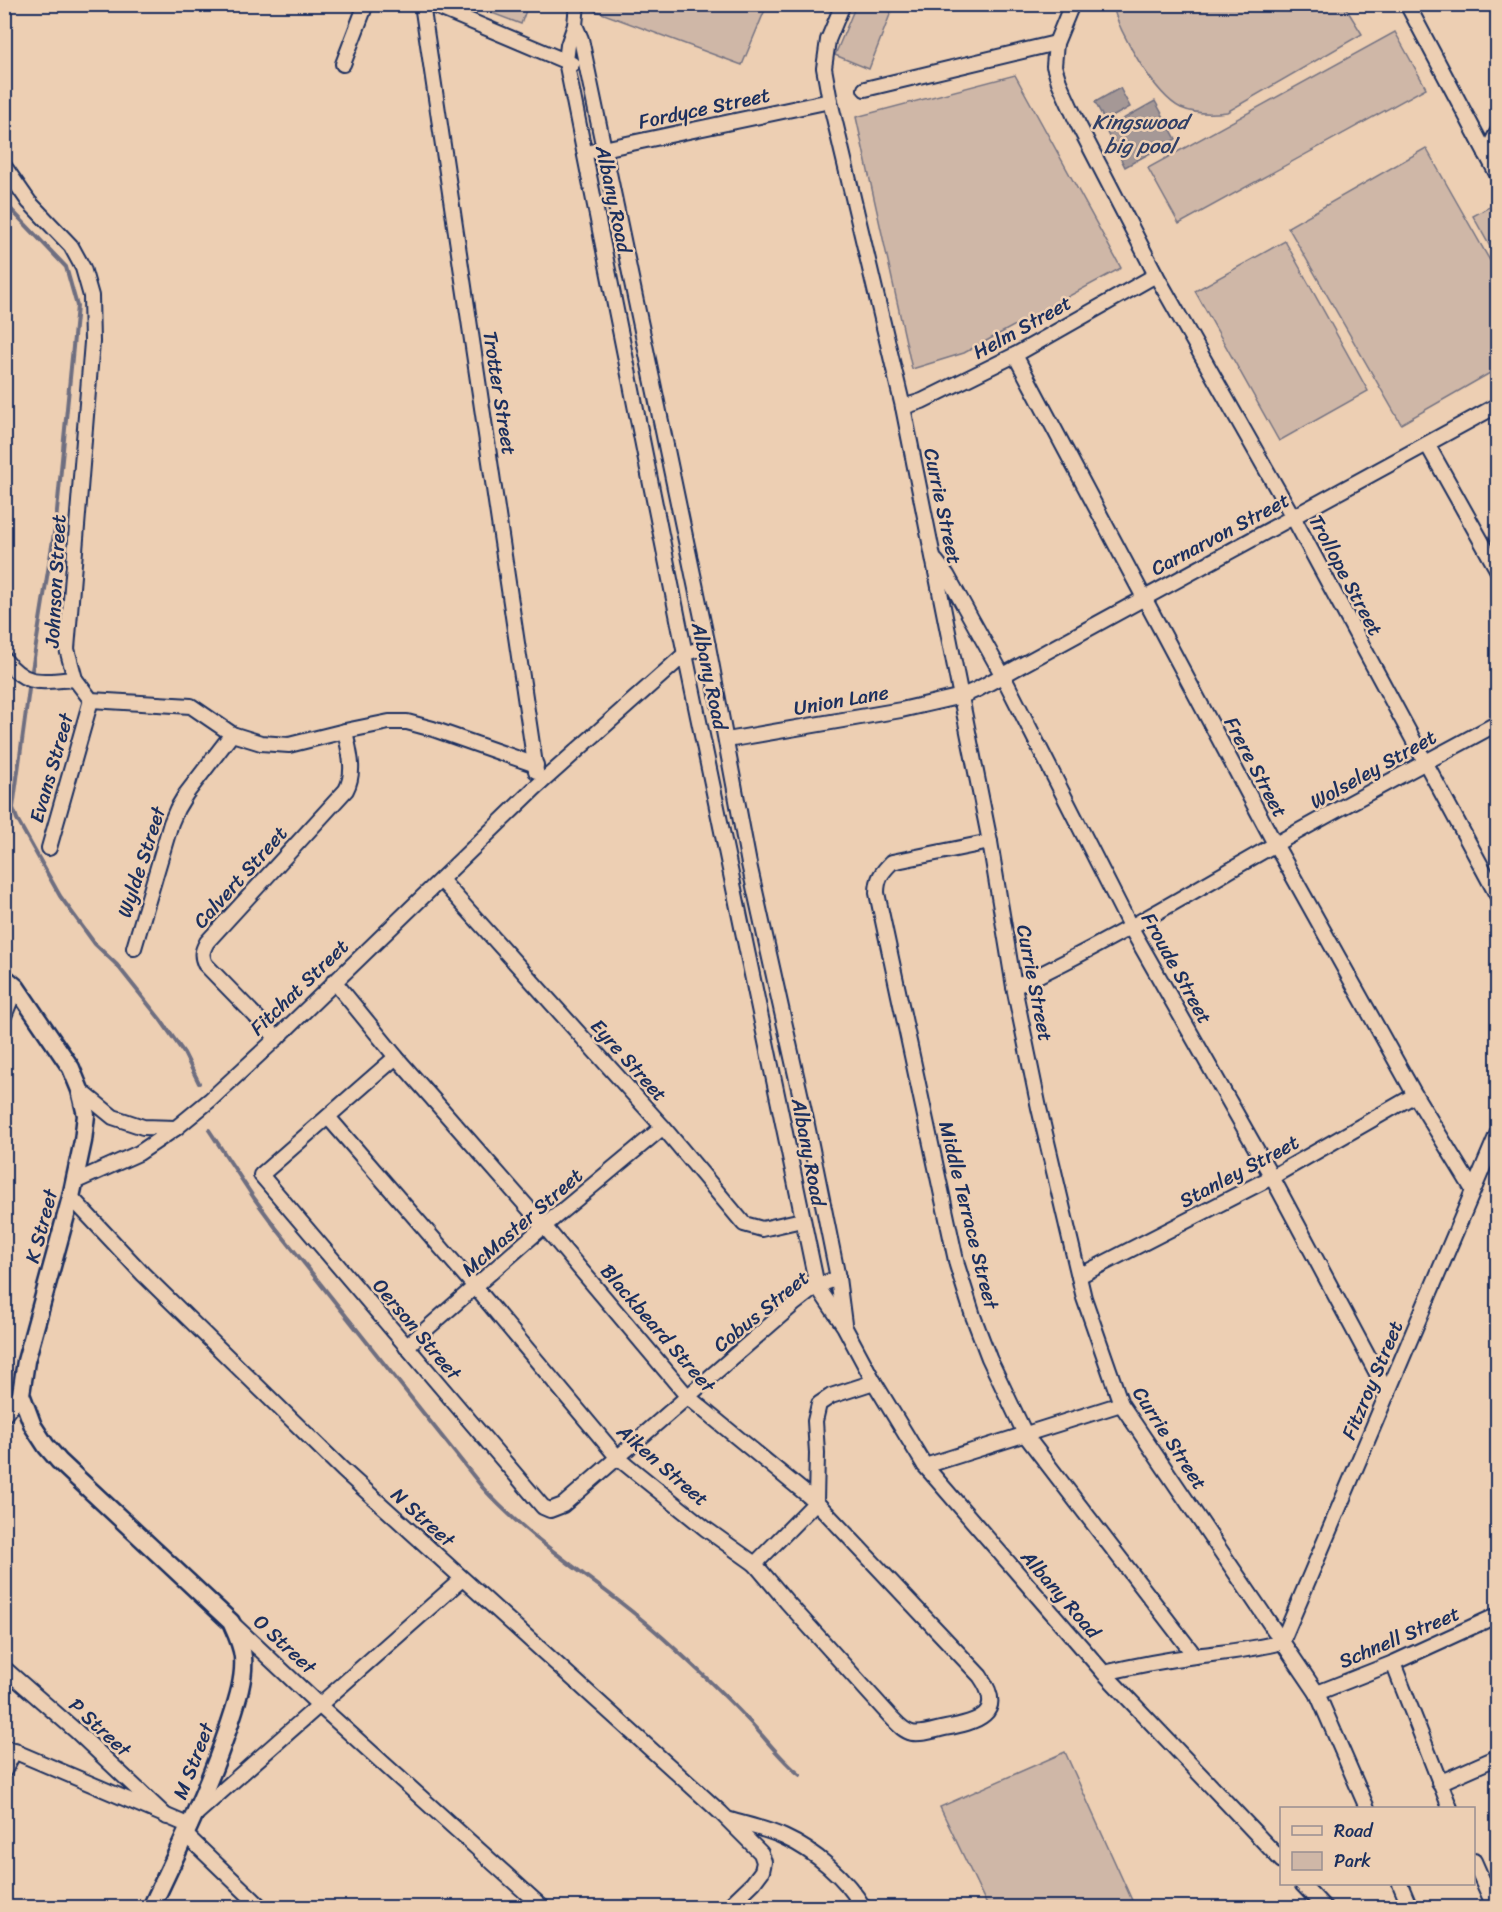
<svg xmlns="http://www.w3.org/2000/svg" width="1502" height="1912" font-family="Sriracha,sans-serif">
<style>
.green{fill:#cfb7a7;stroke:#757382;stroke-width:1.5}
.water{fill:#a59896;stroke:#6e6e80;stroke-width:1.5}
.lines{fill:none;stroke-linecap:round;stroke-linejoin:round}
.stream{stroke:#6e6e80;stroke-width:4}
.minor-casing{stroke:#1b2f5e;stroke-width:18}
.tertiary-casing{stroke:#1b2f5e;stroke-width:21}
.minor{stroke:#edcfb3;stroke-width:14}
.tertiary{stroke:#edcfb3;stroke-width:16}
.labels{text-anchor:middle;stroke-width:5;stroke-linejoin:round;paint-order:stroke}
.street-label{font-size:20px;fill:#1b2f5e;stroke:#edcfb3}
.water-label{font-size:21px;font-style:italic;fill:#303f66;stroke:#edcfb3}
</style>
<rect width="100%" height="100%" fill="#edcfb3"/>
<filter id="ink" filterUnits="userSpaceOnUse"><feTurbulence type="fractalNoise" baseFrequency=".0167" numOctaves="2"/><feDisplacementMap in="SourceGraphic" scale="12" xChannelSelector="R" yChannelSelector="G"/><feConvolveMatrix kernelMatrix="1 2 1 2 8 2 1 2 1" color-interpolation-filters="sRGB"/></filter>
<g filter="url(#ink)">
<g class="green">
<path d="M 471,5 L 528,5 L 521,24 Z"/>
<path d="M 591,5 L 767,5 L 742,65 L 593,10 Z"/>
<path d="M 856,5 L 873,5 L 891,12 L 869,69 L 835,55 Z"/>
<path d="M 1113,5 L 1344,5 L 1362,34 L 1227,112 C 1212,114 1195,114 1181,108 C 1156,96 1117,31 1113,5 Z"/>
<path d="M 1395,32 L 1426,88 L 1179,224 L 1148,168 Z"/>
<path d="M 1015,75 L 1121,268 L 964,353 L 912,369 L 856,117 Z"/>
<path d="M 1426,148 L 1497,273 L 1497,369 L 1401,424 L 1288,227 Z"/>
<path d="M 1491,206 L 1497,218 L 1497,259 L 1473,216 Z"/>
<path d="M 1285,241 L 1368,391 L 1279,441 L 1195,291 Z"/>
<path d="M 1065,1752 L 1135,1907 L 988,1907 L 940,1807 Z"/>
</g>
<g class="water">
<path d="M 1120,88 L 1130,107 L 1105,121 L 1095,102 Z"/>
<path d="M 1155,101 L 1176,139 L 1125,167 L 1105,129 Z"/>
</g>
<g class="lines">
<g class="stream">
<path d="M 4,202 L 66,267 L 77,306 L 56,521 L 32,670"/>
<path d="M 29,689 L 13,808 L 17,819 L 60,896 L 95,944 L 117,965 L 160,1019 L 184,1053 L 199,1083"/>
<path d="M 209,1130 L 254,1198 L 276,1228 L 483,1488 C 535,1546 604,1584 662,1637 C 692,1664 722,1692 750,1722 C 767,1740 781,1760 800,1775"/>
</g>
<g class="minor-casing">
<g id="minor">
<path d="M 422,4 L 536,771"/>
<path d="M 430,4 L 572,64"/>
<path d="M 577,4 L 575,25 L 568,45 L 566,61 L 685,654 L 817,1286 L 844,1326 L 874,1382 L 925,1466 L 1104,1673 L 1282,1861"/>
<path d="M 843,4 L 828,40 L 824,68 L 830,101 L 903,407 L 990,842 L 1014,987 L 1039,1108 L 1084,1298 L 1121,1404 L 1317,1693 L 1367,1808"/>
<path d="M 1072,4 L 1056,43 L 1054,66 L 1059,82 L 1078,124 L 1156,275 L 1293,517 L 1498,897"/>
<path d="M 1407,4 L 1498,176"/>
<path d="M 575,25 L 581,39 L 708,646 L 749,864 L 806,1120 L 838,1278 L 844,1324"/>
<path d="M 343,64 L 366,4"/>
<path d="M 865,89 L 1056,43"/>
<path d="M 594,151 L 830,101"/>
<path d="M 1486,154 L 1498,131"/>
<path d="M 4,166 L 29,202 L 71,246 L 83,268 L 91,296 L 92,342 L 67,649 L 75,679 L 91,700 L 191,706 L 232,734 L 261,743 L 289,745 L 345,731 L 389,722 L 407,722 L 433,729 L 536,765"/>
<path d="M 1015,355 L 1275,844 L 1415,1095 L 1473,1190"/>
<path d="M 903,407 L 922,401 L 1015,355 L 1156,275"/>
<path d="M 1427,444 L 1498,571"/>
<path d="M 936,561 L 947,575 L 1003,676 L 1131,928 L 1272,1177 L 1388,1394"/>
<path d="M 4,659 C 27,688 42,681 75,679"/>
<path d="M 727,740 L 901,710 L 962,696 L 978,689 L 1498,405"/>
<path d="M 990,842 L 892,862 C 882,872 877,878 877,893 L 957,1265 L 973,1316 L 989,1358 L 1026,1436 L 1195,1656"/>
<path d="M 49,848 L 91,700"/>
<path d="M 441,880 L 663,1127 L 744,1224 L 762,1229 L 802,1220"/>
<path d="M 134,948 L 171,823 L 177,809 L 186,794 L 232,734"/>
<path d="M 1014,987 C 1104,945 1188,894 1274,845 C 1348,803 1423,764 1498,723"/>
<path d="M 4,1016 L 16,987"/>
<path d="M 277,1038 L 205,964 C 201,955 202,951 207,942 L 346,790 C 356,771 349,751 345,731"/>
<path d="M 396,1057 L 261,1175 L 543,1507 L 550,1510 L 563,1505 L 794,1304 L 817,1286 L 838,1278"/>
<path d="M 80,1090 L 113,1117 L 143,1127 L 176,1128"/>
<path d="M 328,1117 L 476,1288 L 618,1458 L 706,1529 L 755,1564 L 787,1602 L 890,1716 C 896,1722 903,1731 912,1733 C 922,1735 935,1730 945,1728 C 976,1722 1007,1715 980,1676 L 816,1502 L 688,1397 L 544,1226 L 396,1057 L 334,981"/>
<path d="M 74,1182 L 139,1153 L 176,1128 L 210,1100 L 277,1038 L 535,788 L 685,654 L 708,646"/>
<path d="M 71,1197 L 143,1274 L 343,1470 L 721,1813 L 761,1853 L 764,1862 L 762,1871 L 753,1883 L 727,1908"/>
<path d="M 1079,1276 L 1272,1177 L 1415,1095"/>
<path d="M 406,1347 L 544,1226 L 663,1127"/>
<path d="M 4,1415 L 21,1394"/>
<path d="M 925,1466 L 1121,1404"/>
<path d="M 755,1564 L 816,1502 L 817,1453 L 815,1421 L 819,1404 L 831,1396 L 874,1382"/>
<path d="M 233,1624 L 320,1706 L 543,1908"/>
<path d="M 1393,1663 L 1450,1808"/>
<path d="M 4,1668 L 76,1731 L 167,1817"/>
<path d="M 1104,1673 C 1134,1666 1164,1660 1195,1656 C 1226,1652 1252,1650 1282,1642 L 1498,1132"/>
<path d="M 1317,1693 L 1393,1663 L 1498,1615"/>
<path d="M 4,1747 L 190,1826"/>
<path d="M 4,1771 L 15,1750"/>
<path d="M 1439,1783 L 1498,1757"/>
<path d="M 196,1814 L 462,1579"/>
<path d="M 730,1820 C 747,1825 767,1829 784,1837 C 815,1851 846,1878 864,1908"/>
<path d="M 186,1835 L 262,1908"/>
<path d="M 1474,1861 L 1492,1902"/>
<path d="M 1302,1884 L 1325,1908"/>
<path d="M 1400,1884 L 1410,1908"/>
</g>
</g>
<g class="tertiary-casing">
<path id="tertiary" d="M 4,977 L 16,987 L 71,1068 L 80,1090 L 86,1115 L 83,1141 L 71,1197 L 26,1361 L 21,1394 L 33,1426 L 46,1446 L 59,1461 L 231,1622 C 236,1633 242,1645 243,1657 C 245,1681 235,1707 228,1729 C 207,1791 179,1849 151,1908"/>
</g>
<use href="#minor" class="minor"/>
<use href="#tertiary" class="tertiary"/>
</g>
</g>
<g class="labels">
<g class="street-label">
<text transform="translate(704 108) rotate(-12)" y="7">Fordyce Street</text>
<text transform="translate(614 199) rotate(78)" y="7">Albany Road</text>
<text transform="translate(1022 327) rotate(-29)" y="7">Helm Street</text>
<text transform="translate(500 393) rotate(81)" y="7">Trotter Street</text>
<text transform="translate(943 506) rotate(78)" y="7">Currie Street</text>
<text transform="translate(1220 534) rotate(-28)" y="7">Carnarvon Street</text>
<text transform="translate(1346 575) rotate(62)" y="7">Trollope Street</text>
<text transform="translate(55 581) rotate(-87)" y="7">Johnson Street</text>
<text transform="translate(710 676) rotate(78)" y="7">Albany Road</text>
<text transform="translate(841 700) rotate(-10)" y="7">Union Lane</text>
<text transform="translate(1256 767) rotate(62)" y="7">Frere Street</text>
<text transform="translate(51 768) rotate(-74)" y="7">Evans Street</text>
<text transform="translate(1373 769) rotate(-29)" y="7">Wolseley Street</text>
<text transform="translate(141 862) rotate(-72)" y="7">Wylde Street</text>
<text transform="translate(240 877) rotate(-48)" y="7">Calvert Street</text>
<text transform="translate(1177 968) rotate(61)" y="7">Froude Street</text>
<text transform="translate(1035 983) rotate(79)" y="7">Currie Street</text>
<text transform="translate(299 987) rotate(-44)" y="7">Fitchat Street</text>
<text transform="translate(629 1060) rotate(48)" y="7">Eyre Street</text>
<text transform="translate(809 1152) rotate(79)" y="7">Albany Road</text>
<text transform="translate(1239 1171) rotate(-28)" y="7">Stanley Street</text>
<text transform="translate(969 1215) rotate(76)" y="7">Middle Terrace Street</text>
<text transform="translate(522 1222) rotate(-41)" y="7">McMaster Street</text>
<text transform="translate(41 1226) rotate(-75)" y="7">K Street</text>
<text transform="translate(761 1311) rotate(-39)" y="7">Cobus Street</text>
<text transform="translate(658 1328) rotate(49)" y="7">Blackbeard Street</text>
<text transform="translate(417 1329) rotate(50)" y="7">Oerson Street</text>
<text transform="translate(1372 1380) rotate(-67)" y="7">Fitzroy Street</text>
<text transform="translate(1170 1438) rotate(57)" y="7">Currie Street</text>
<text transform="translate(663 1465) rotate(41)" y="7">Aiken Street</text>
<text transform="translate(423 1517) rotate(42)" y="7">N Street</text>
<text transform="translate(1061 1594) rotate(49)" y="7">Albany Road</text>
<text transform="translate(1399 1637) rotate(-23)" y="7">Schnell Street</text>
<text transform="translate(285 1644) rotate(43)" y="7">O Street</text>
<text transform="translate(100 1727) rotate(43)" y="7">P Street</text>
<text transform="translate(193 1761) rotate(-69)" y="7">M Street</text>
</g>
<g class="water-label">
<text x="1140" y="129">Kingswood<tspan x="1140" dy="24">big pool</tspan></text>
</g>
</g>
<rect width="1502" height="1912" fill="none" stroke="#edcfb3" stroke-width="24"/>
<rect x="12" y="12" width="1478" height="1888" fill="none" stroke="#1b2f5e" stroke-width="2" filter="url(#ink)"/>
<rect x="1280" y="1807" width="195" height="78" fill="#edcfb3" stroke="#998f91" stroke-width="1.5"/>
<rect x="1292" y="1826" width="30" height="9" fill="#edcfb3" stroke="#998f91" stroke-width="1.5"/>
<text x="1334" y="1837" font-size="18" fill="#1b2f5e">Road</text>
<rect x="1292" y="1852" width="30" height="18" fill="#cfb7a7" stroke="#998f91" stroke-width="1.5"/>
<text x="1334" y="1867" font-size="18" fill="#1b2f5e">Park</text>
</svg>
